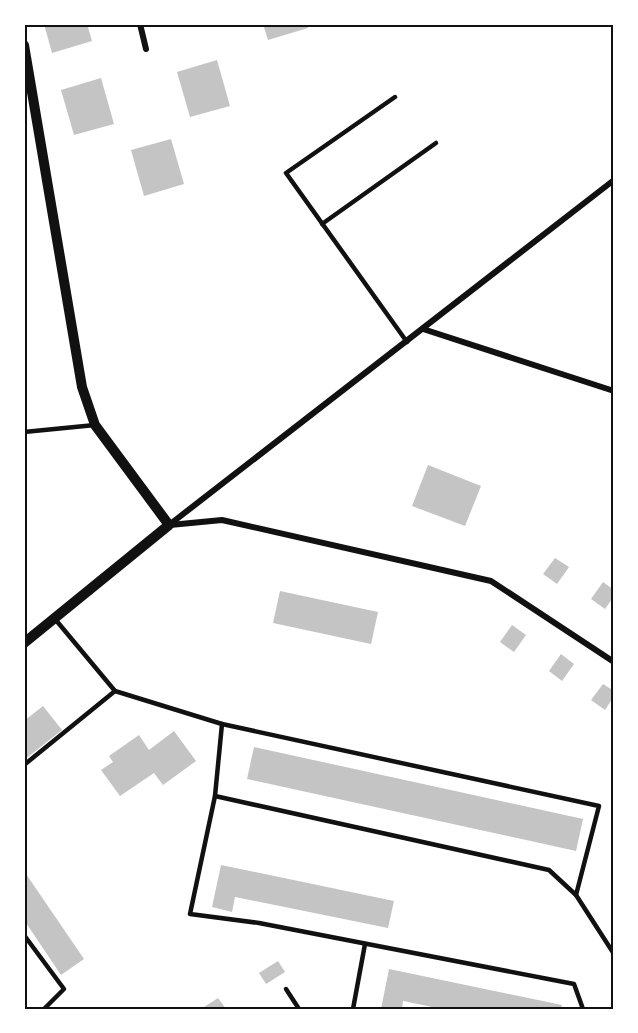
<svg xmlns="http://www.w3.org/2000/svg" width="638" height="1033" font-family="Arial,sans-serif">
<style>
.building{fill:#c4c4c4}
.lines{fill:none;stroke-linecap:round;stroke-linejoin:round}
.service{stroke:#111;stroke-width:4.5}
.minor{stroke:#111;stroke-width:6}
.tertiary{stroke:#111;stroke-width:10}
.neatline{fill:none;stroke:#111;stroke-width:2}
</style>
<rect width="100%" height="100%" fill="#fff"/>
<g class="building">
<path d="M 44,24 L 87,24 L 92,41 L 52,53 Z"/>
<path d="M 263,24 L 307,24 L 308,28 L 268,40 Z"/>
<path d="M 217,60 L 230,106 L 190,117 L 177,72 Z"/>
<path d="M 101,78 L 114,124 L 74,135 L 61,90 Z"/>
<path d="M 171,139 L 184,184 L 144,196 L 131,150 Z"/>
<path d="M 428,465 L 481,486 L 465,526 L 412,506 Z"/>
<path d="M 555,558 L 569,567 L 557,584 L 543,574 Z"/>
<path d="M 603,582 L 614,590 L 614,596 L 605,609 L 591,599 Z"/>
<path d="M 280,591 L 378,612 L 371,644 L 273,623 Z"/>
<path d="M 512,625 L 526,635 L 514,652 L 500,642 Z"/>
<path d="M 561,654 L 574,664 L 562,681 L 549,671 Z"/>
<path d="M 603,684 L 614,691 L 614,696 L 605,710 L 591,700 Z"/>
<path d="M 43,706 L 62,730 L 24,760 L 24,721 Z"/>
<path d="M 174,731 L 196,761 L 163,785 L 154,773 L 120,796 L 101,770 L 113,762 L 109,756 L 139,735 L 149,750 Z"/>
<path d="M 254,747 L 583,819 L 576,851 L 247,779 Z"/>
<path d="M 221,865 L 394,901 L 388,928 L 235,897 L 232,912 L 212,907 Z"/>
<path d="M 24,871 L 84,959 L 61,975 L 24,920 Z"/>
<path d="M 278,961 L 285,972 L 266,984 L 259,973 Z"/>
<path d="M 389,969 L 562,1005 L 561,1009 L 442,1009 L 403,1001 L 402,1009 L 381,1009 Z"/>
<path d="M 218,998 L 226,1009 L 201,1009 Z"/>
</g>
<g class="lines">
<g class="service">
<path d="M 395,97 L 286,173 L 407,342"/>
<path d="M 322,224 L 436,143"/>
<path d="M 24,432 L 95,425"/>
<path d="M 55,619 L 115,691 L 222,724 L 215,796 L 190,914 L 259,923 L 574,984 L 583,1009"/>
<path d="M 222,724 L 599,806 L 576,895"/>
<path d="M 24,765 L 115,691"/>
<path d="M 215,796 L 549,870 L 576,895 L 614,954"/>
<path d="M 24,935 L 64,989 L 44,1009"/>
<path d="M 286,989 L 299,1009"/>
<path d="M 353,1009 L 365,944"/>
</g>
<g class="minor">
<path d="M 140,24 L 146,49"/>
<path d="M 423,329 L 614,391"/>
<path d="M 169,525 L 614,180"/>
<path d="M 170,525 L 222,520 L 491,581 L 614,662"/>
</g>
<path class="tertiary" d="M 24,45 L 82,387 L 95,425 L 169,525 L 24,643"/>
</g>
<rect width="638" height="1033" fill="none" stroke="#ffffff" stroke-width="51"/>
<rect x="26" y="26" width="586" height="982" class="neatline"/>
</svg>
